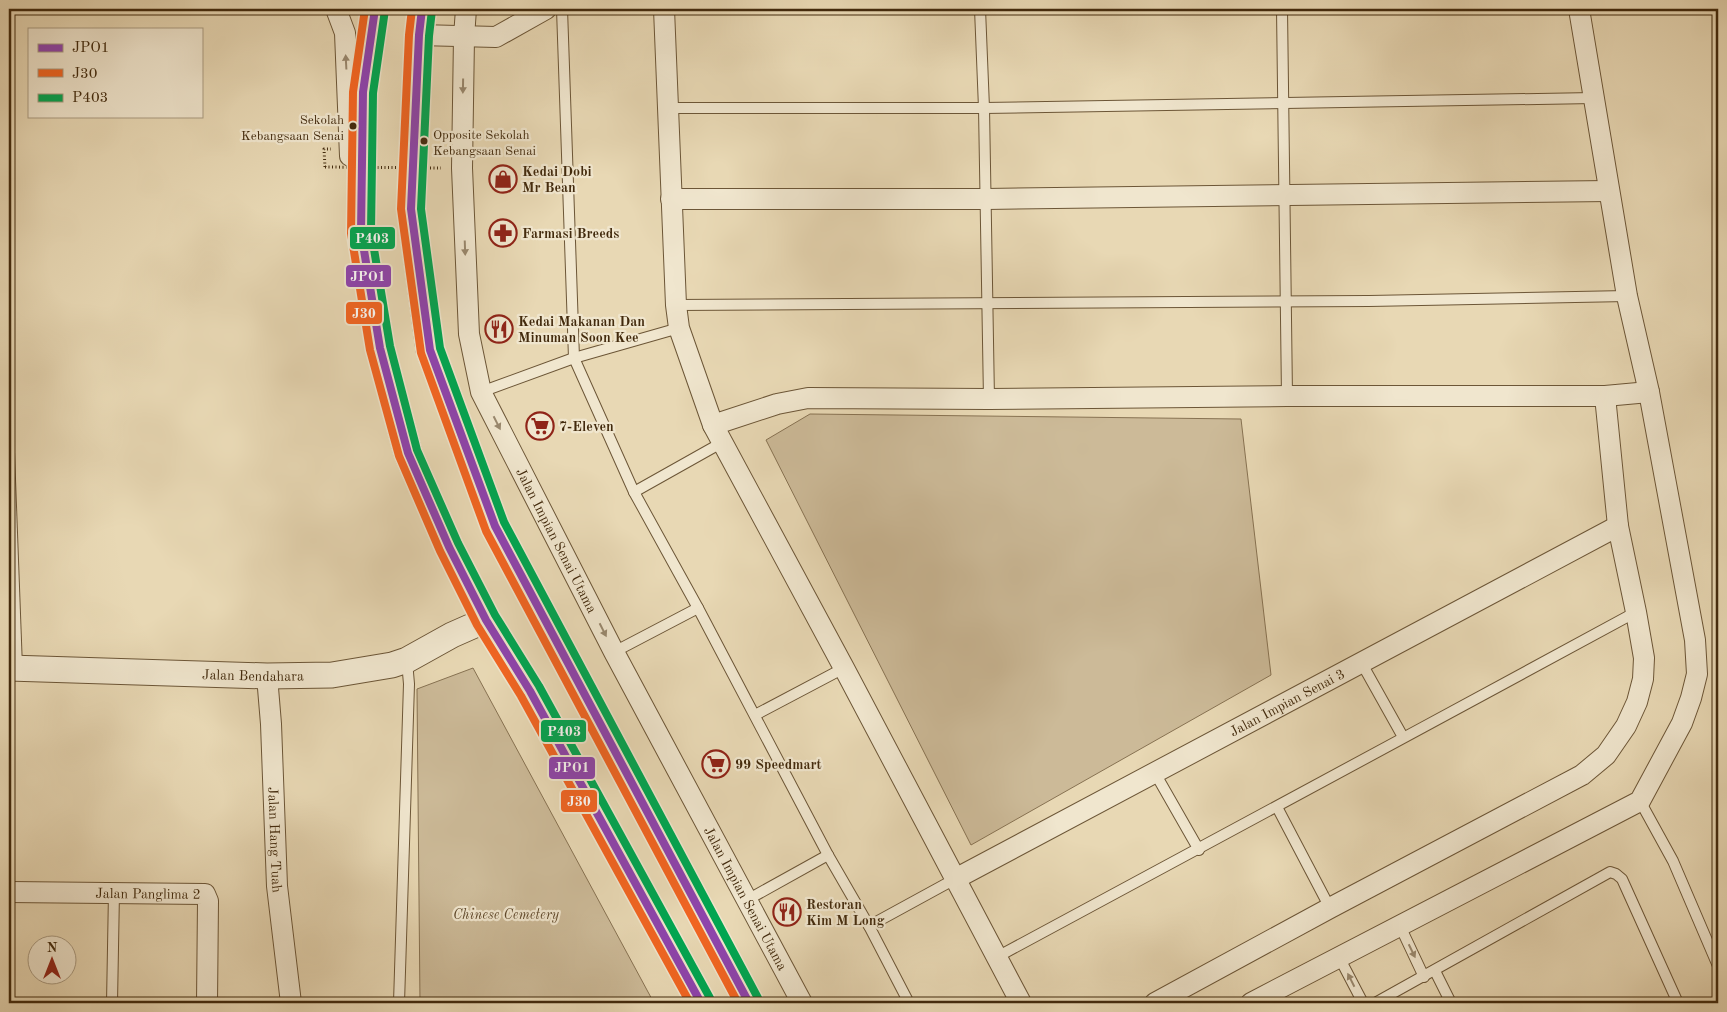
<svg xmlns="http://www.w3.org/2000/svg" width="1727" height="1012" font-family="'Old Standard TT',serif">
<style>
.green{fill:#ccba98;stroke:#877252}
.lines{fill:none;stroke-linecap:round;stroke-linejoin:round}
.service-casing{stroke:#6c5637;stroke-width:12}
.minor-casing{stroke:#6c5637;stroke-width:22}
.tertiary-casing{stroke:#6c5637;stroke-width:27}
.trunk-casing{stroke:#422a0d;stroke-width:29}
.path{stroke:#422a0d;stroke-width:3;stroke-dasharray:1 2.5;stroke-linecap:butt}
.service{stroke:#f0e6ce;stroke-width:10}
.minor{stroke:#f0e6ce;stroke-width:20}
.tertiary{stroke:#f0e6ce;stroke-width:25}
.trunk{stroke:#e8d8b4;stroke-width:28}
.path-bridge{stroke:#422a0d;stroke-width:3;stroke-dasharray:1 2.5;stroke-linecap:butt}
.bus-1-casing{stroke:#f0e6ce;stroke-width:11}
.bus-2-casing{stroke:#f0e6ce;stroke-width:11}
.bus-3-casing{stroke:#f0e6ce;stroke-width:11}
.bus-1{stroke:#8e44ad;stroke-width:8}
.bus-2{stroke:#f26522;stroke-width:8}
.bus-3{stroke:#00a651;stroke-width:8}
.oneway{fill:#99886e}
.bus-dot{fill:#422a0d;stroke:#f0e6ce;stroke-width:2}
.labels{text-anchor:middle;stroke-width:4.5;stroke-linejoin:round;paint-order:stroke}
.bus-label{font-size:13px;fill:#422a0d;stroke:#f0e6ce;text-anchor:end}
.poi-label{font-size:14px;font-weight:bold;fill:#422a0d;stroke:#f0e6ce;text-anchor:start}
.street-label{font-size:14px;fill:#422a0d;stroke:#f0e6ce}
.park-label{font-size:14px;font-style:italic;fill:#5e4729;stroke:#f0e6ce}
.line-badge{stroke:#f0e6ce;stroke-width:2}
.badge-label{font-size:14px;text-anchor:middle;font-weight:bold;fill:#fff}
</style>
<rect width="100%" height="100%" fill="#e8d8b4"/>
<filter id="stains"><feTurbulence type="fractalNoise" baseFrequency=".004" numOctaves="4"/><feColorMatrix values="0 0 0 0 .2 0 0 0 0 .09 0 0 0 0 .02 0 0 0 .5 -.17"/></filter>
<radialGradient id="worn" r=".72"><stop offset=".6" stop-color="#630" stop-opacity="0"/><stop offset="1" stop-color="#630" stop-opacity=".3"/></radialGradient>
<g class="green">
<path d="M 810,414 L 1241,419 L 1271,675 L 971,845 L 766,440 Z"/>
<path d="M 473,668 L 654,1003 L 420,1003 L 417,689 Z"/>
</g>
<g class="lines">
<g class="service-casing">
<g id="service">
<path d="M 562,9 L 574,358 L 634,492 L 698,608 L 828,855 L 869,926 L 909,1003"/>
<path d="M 980,9 L 984,108 L 989,399"/>
<path d="M 1282,9 L 1287,396"/>
<path d="M 668,108 L 984,108 L 1594,98"/>
<path d="M 676,305 L 1369,301 L 1627,296"/>
<path d="M 481,392 L 574,358 L 679,328"/>
<path d="M 9,452 L 17,668"/>
<path d="M 634,492 L 723,442"/>
<path d="M 614,652 L 698,608"/>
<path d="M 1361,662 L 1403,737"/>
<path d="M 755,715 L 844,668"/>
<path d="M 1155,773 L 1199,850"/>
<path d="M 1640,801 L 1673,861 L 1718,966"/>
<path d="M 1277,807 L 1330,908"/>
<path d="M 747,900 L 828,855"/>
<path d="M 869,926 L 955,879"/>
<path d="M 1400,926 L 1424,977"/>
<path d="M 997,957 C 1211,843 1423,727 1636,612"/>
<path d="M 1339,957 L 1363,1003"/>
<path d="M 1435,971 L 1451,1003"/>
<path d="M 112,1003 L 114,892"/>
<path d="M 399,1003 L 409,684 L 407,661"/>
<path d="M 1375,1003 L 1610,872 L 1616,874 L 1622,879 L 1678,1003"/>
</g>
</g>
<g class="minor-casing">
<g id="minor">
<path d="M 336,9 L 345,33 L 350,156"/>
<path id="s1" d="M 466,9 L 464,37 L 462,168 L 469,334 L 481,392 L 614,652 L 802,1003"/>
<path d="M 664,9 L 676,305 L 679,328 L 713,425 L 844,668 L 1021,1003"/>
<path d="M 419,35 L 496,37 L 546,9"/>
<path d="M 671,199 L 986,199 L 1609,191"/>
<path d="M 713,425 L 777,404 L 808,398 L 989,399 L 1287,396 L 1605,396 L 1649,392"/>
<path id="s2" d="M 267,676 L 271,724 L 277,886 L 291,1003"/>
<path id="s3" d="M 955,879 L 1618,526"/>
<path id="s4" d="M 9,892 L 205,894 L 208,901 L 207,1003"/>
<path d="M 1155,1003 L 1330,908 L 1582,775 L 1606,755 L 1626,726 L 1637,702 L 1643,679 L 1644,658 L 1636,612 L 1618,526 L 1605,396"/>
<path d="M 1251,1003 L 1640,801 L 1682,723 L 1691,698 L 1697,674 L 1695,640 L 1649,392 L 1627,296 L 1579,9"/>
</g>
</g>
<g class="tertiary-casing">
<g id="tertiary">
<path id="s5" d="M 9,668 L 267,676 L 332,675 L 392,665 L 407,660 L 452,635 L 486,620"/>
</g>
</g>
<g class="trunk-casing">
<g id="trunk">
<path d="M 375,9 L 363,92 L 361,232 L 380,348 L 408,453 L 449,547 L 486,620 L 530,691 L 701,1003"/>
<path d="M 422,9 L 419,35 L 411,209 L 430,350 L 495,526 L 749,1003"/>
</g>
</g>
<path class="path" d="M 325,167 L 324,149 L 331,149"/>
<use href="#service" class="service"/>
<use href="#minor" class="minor"/>
<use href="#tertiary" class="tertiary"/>
<use href="#trunk" class="trunk"/>
<path class="path-bridge" d="M 325,167 L 441,168"/>
<g class="bus-1-casing">
<g id="bus-1">
<path d="M 375,9 L 363,92 L 361,232 L 380,348 L 408,453 L 449,547 L 486,620 L 530,691 L 701,1003"/>
<path d="M 422,9 L 419,35 L 411,209 L 430,350 L 495,526 L 749,1003"/>
</g>
</g>
<g class="bus-2-casing">
<g id="bus-2">
<path d="M 365,9 L 353,92 L 351,233 L 370,350 L 399,456 L 440,551 L 477,625 L 521,696 L 690,1003"/>
<path d="M 412,9 L 409,35 L 401,209 L 421,353 L 486,531 L 738,1003"/>
</g>
</g>
<g class="bus-3-casing">
<g id="bus-3">
<path d="M 385,10 L 373,93 L 371,231 L 390,346 L 417,450 L 458,543 L 495,615 L 539,686 L 710,998"/>
<path d="M 432,10 L 429,36 L 421,209 L 440,348 L 504,522 L 758,998"/>
</g>
</g>
<use href="#bus-1" class="bus-1"/>
<use href="#bus-2" class="bus-2"/>
<use href="#bus-3" class="bus-3"/>
</g>
<defs><path id="oneway-solid" d="M-6-.8H1V-3.2L6.5 0L1 3.2V.8H-6Z" transform="scale(1.25)"/></defs>
<g class="oneway">
<use href="#oneway-solid" transform="translate(346 62) rotate(-93)"/>
<use href="#oneway-solid" transform="translate(463 86) rotate(91)"/>
<use href="#oneway-solid" transform="translate(465 248) rotate(88)"/>
<use href="#oneway-solid" transform="translate(497 423) rotate(63)"/>
<use href="#oneway-solid" transform="translate(603 630) rotate(63)"/>
<use href="#oneway-solid" transform="translate(1412 951) rotate(64)"/>
<use href="#oneway-solid" transform="translate(1351 980) rotate(-117)"/>
</g>
<defs>
<g id="shop-ring" transform="scale(1.4375)"><circle r="9.5" fill="#f0e6ce" stroke="#8f2418" stroke-width="1.5"/><path d="M-5-2.5h2.3a2.7 3.5 0 0 1 5.4 0H5L5.5 6h-11ZM-1.5-2.5h3a1.5 2.3 0 0 0-3 0Z" fill="#8f2418"/></g>
<g id="pharmacy-ring" transform="scale(1.4375)"><circle r="9.5" fill="#f0e6ce" stroke="#8f2418" stroke-width="1.5"/><path d="M-2-6h4v4h4v4h-4v4h-4v-4h-4v-4h4Z" fill="#8f2418"/></g>
<g id="restaurant-ring" transform="scale(1.4375)"><circle r="9.5" fill="#f0e6ce" stroke="#8f2418" stroke-width="1.5"/><path d="M-5-6h1v4h1v-4h1v4h1v-4h1v5L-1.5 .5V6h-2V.5L-5-1ZM5-6V6H3V1.5H1.5Q1.5-4 5-6Z" fill="#8f2418"/></g>
<g id="supermarket-ring" transform="scale(1.4375)"><circle r="9.5" fill="#f0e6ce" stroke="#8f2418" stroke-width="1.5"/><path d="M-6-5.5h2.5l.6 2H6L4.5 2H-2.5L-4.4-4H-6ZM-1.5 3.2a1.3 1.3 0 1 0 .1 0ZM3 3.2a1.3 1.3 0 1 0 .1 0Z" fill="#8f2418"/></g>
</defs>
<g fill-rule="evenodd">
<use href="#shop-ring" x="503" y="179"/>
<use href="#pharmacy-ring" x="503" y="233"/>
<use href="#restaurant-ring" x="499" y="329"/>
<use href="#supermarket-ring" x="540" y="426"/>
<use href="#supermarket-ring" x="716" y="764"/>
<use href="#restaurant-ring" x="787" y="912"/>
</g>
<g class="bus-dot">
<circle cx="353" cy="126" r="4.5"/>
<circle cx="424" cy="141" r="4.5"/>
</g>
<g class="labels">
<g class="bus-label">
<text x="344" y="124">Sekolah<tspan x="344" dy="16">Kebangsaan Senai</tspan></text>
<text x="433" y="139" text-anchor="start">Opposite Sekolah<tspan x="433" dy="16">Kebangsaan Senai</tspan></text>
</g>
<g class="poi-label">
<text x="522" y="176">Kedai Dobi<tspan x="522" dy="16">Mr Bean</tspan></text>
<text x="522" y="238">Farmasi Breeds</text>
<text x="518" y="326">Kedai Makanan Dan<tspan x="518" dy="16">Minuman Soon Kee</tspan></text>
<text x="559" y="431">7-Eleven</text>
<text x="735" y="769">99 Speedmart</text>
<text x="806" y="909">Restoran<tspan x="806" dy="16">Kim M Long</tspan></text>
</g>
<g class="street-label">
<text dy="5" stroke="none"><textPath href="#s1" startOffset="551">Jalan Impian Senai Utama</textPath></text>
<text dy="5" stroke="none"><textPath href="#s5" startOffset="244">Jalan Bendahara</textPath></text>
<text dy="5" stroke="none"><textPath href="#s3" startOffset="376">Jalan Impian Senai 3</textPath></text>
<text dy="5" stroke="none"><textPath href="#s2" startOffset="164">Jalan Hang Tuah</textPath></text>
<text dy="5" stroke="none"><textPath href="#s4" startOffset="139">Jalan Panglima 2</textPath></text>
<text dy="5" stroke="none"><textPath href="#s1" startOffset="956">Jalan Impian Senai Utama</textPath></text>
</g>
<g class="park-label">
<text x="506" y="919">Chinese Cemetery</text>
</g>
</g>
<g class="line-badge">
<rect x="349" y="226" width="47" height="24" rx="5" fill="#00a651"/>
<rect x="345" y="264" width="47" height="24" rx="5" fill="#8e44ad"/>
<rect x="345" y="301" width="38" height="24" rx="5" fill="#f26522"/>
<rect x="540" y="719" width="47" height="24" rx="5" fill="#00a651"/>
<rect x="548" y="756" width="48" height="24" rx="5" fill="#8e44ad"/>
<rect x="560" y="789" width="38" height="24" rx="5" fill="#f26522"/>
</g>
<g class="badge-label">
<text x="372" y="243">P403</text>
<text x="368" y="281">JPO1</text>
<text x="364" y="318">J30</text>
<text x="564" y="736">P403</text>
<text x="572" y="772">JPO1</text>
<text x="579" y="806">J30</text>
</g>
<rect width="1727" height="1012" fill="none" stroke="#e8d8b4" stroke-width="30"/>
<rect x="10" y="10" width="1707" height="992" fill="none" stroke="#422a0d" stroke-width="2.5"/>
<rect x="15" y="15" width="1697" height="982" fill="none" stroke="#422a0d"/>
<rect x="28" y="28" width="175" height="90" fill="#f0e6ce" stroke="#aa9b81"/>
<rect x="38" y="44" width="25" height="8" fill="#8e44ad" stroke="#aa9b81"/>
<text x="72" y="52" font-size="15" fill="#422a0d">JPO1</text>
<rect x="38" y="69" width="25" height="8" fill="#f26522" stroke="#aa9b81"/>
<text x="72" y="78" font-size="15" fill="#422a0d">J30</text>
<rect x="38" y="94" width="25" height="8" fill="#00a651" stroke="#aa9b81"/>
<text x="72" y="102" font-size="15" fill="#422a0d">P403</text>
<g transform="translate(52 960)"><circle r="24" fill="#f0e6ce" stroke="#aa9b81"/>
<path d="M0-4L9 19L0 12L-9 19Z" fill="#8f2418"/>
<text y="-8" font-size="14" font-weight="bold" text-anchor="middle" fill="#422a0d">N</text>
</g>
<rect width="100%" height="100%" filter="url(#stains)"/>
<rect width="100%" height="100%" fill="url(#worn)"/>
</svg>
